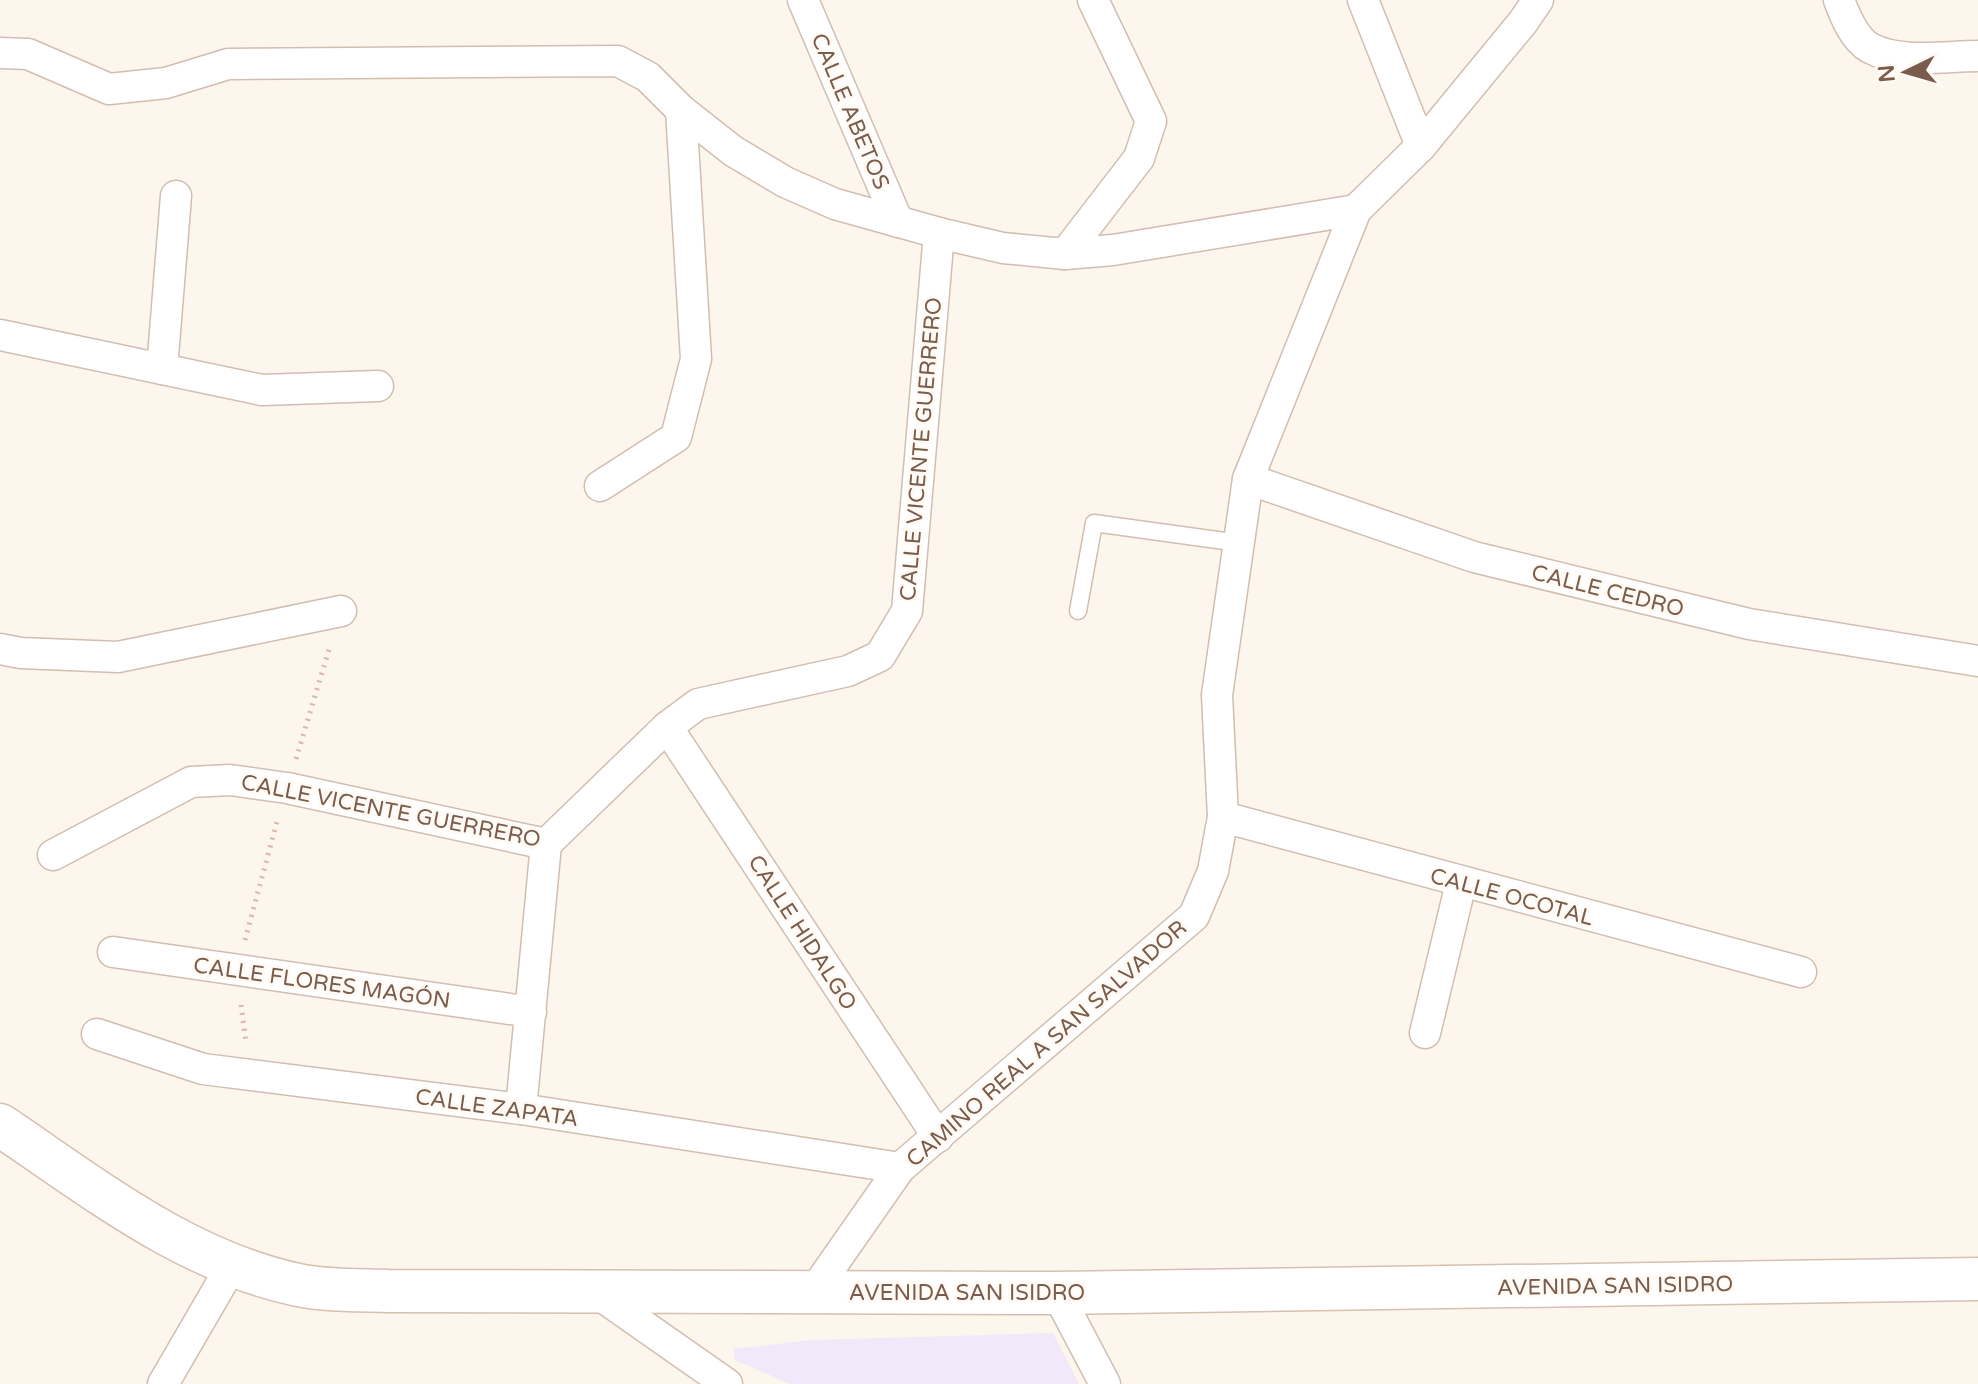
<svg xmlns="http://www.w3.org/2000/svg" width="1978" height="1384" font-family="'Varela Round',sans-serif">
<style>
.education{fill:#f3e8fa}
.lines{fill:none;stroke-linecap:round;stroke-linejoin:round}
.lane-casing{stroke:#d1beb0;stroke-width:19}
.street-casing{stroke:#d1beb0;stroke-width:33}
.secondary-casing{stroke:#d6c0b0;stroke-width:45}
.path{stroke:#d9b8a5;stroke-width:5;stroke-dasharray:2 6;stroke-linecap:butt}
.lane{stroke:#fff;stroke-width:16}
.street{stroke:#fff;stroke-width:30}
.secondary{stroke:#fff;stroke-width:42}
.labels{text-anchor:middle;stroke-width:6;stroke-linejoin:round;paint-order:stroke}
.street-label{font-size:22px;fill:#7a5c4d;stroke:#fffaf3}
</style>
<rect width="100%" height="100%" fill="#fdf6ec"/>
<path class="education" d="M 1053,1333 L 1079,1384 L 790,1384 L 735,1360 L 733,1349 L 811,1340 Z"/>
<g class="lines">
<g class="lane-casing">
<path id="lane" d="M 1078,611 L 1094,523 L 1239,543"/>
</g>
<g class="street-casing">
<g id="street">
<path d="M 803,0 L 898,222"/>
<path d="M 1363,0 L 1421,146"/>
<path d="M 1839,0 C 1845,16 1854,39 1870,48 C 1900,64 1945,56 1978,56"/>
<path d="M 0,53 L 28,54 L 109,89 L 166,83 L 228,64 L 618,61 L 648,77 L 681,110 L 733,151 L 785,182 L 835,204 L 939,233 L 1003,248 L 1065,254 L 1113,250 L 1356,210"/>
<path d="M 1065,254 L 1139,158 L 1151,121 L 1093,0"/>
<path d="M 0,335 L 262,390 L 378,386"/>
<path d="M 162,369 L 176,196"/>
<path d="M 1248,479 L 1474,557 L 1749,624 L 1978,661"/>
<path d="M 600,486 L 676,437 L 696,359 L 681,110"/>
<path d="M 0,649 L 21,653 L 118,657 L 341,611"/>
<path d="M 667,727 L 938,1137"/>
<path d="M 1223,817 L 1801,972"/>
<path d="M 53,855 L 191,782 L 230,780 L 287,788 L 546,844 L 667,727 L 698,704 L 848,671 L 880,656 L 907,611 L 939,233"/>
<path d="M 113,952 L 531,1012"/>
<path d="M 1425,1033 L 1461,883"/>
<path d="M 97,1034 L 203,1069 L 521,1109 L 900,1168"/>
<path d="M 521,1109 L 546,844"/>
<path d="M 814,1291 L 900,1168 L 1194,916 L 1213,871 L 1223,817 L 1217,695 L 1248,479 L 1356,210 L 1421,146 L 1523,22 L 1538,0"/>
<path d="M 597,1293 L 727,1384"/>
<path d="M 1057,1293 L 1105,1384"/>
<path d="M 163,1384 L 231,1267"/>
</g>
</g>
<g class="secondary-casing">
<path id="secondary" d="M 0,1125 C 94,1188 185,1261 298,1285 C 327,1291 360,1290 389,1291 L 1057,1293 L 1978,1279"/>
</g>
<g class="path">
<path d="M 296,759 L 330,646"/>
<path d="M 245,940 L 278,818"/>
<path d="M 241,1005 L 246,1042"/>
</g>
<use href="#lane" class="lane"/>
<use href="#street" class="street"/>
<use href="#secondary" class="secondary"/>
</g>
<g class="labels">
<g class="street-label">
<text transform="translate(851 111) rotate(67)" y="8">CALLE ABETOS</text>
<text transform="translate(920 449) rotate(-85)" y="8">CALLE VICENTE GUERRERO</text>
<text transform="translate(1608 590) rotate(14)" y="8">CALLE CEDRO</text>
<text transform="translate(391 810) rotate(11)" y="8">CALLE VICENTE GUERRERO</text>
<text transform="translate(1512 896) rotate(15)" y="8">CALLE OCOTAL</text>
<text transform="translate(803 932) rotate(57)" y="8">CALLE HIDALGO</text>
<text transform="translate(322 982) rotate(8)" y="8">CALLE FLORES MAGÓN</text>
<text transform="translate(1046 1043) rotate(-41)" y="8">CAMINO REAL A SAN SALVADOR</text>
<text transform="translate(497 1107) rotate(8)" y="8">CALLE ZAPATA</text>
<text transform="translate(1615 1285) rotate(-1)" y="8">AVENIDA SAN ISIDRO</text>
<text x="967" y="1300">AVENIDA SAN ISIDRO</text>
</g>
</g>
<g transform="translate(1906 72) rotate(265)" stroke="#fffaf3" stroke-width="6" paint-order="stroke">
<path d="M0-6L14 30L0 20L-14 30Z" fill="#7a5c4d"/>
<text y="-12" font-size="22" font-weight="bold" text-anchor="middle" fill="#7a5c4d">N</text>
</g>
</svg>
